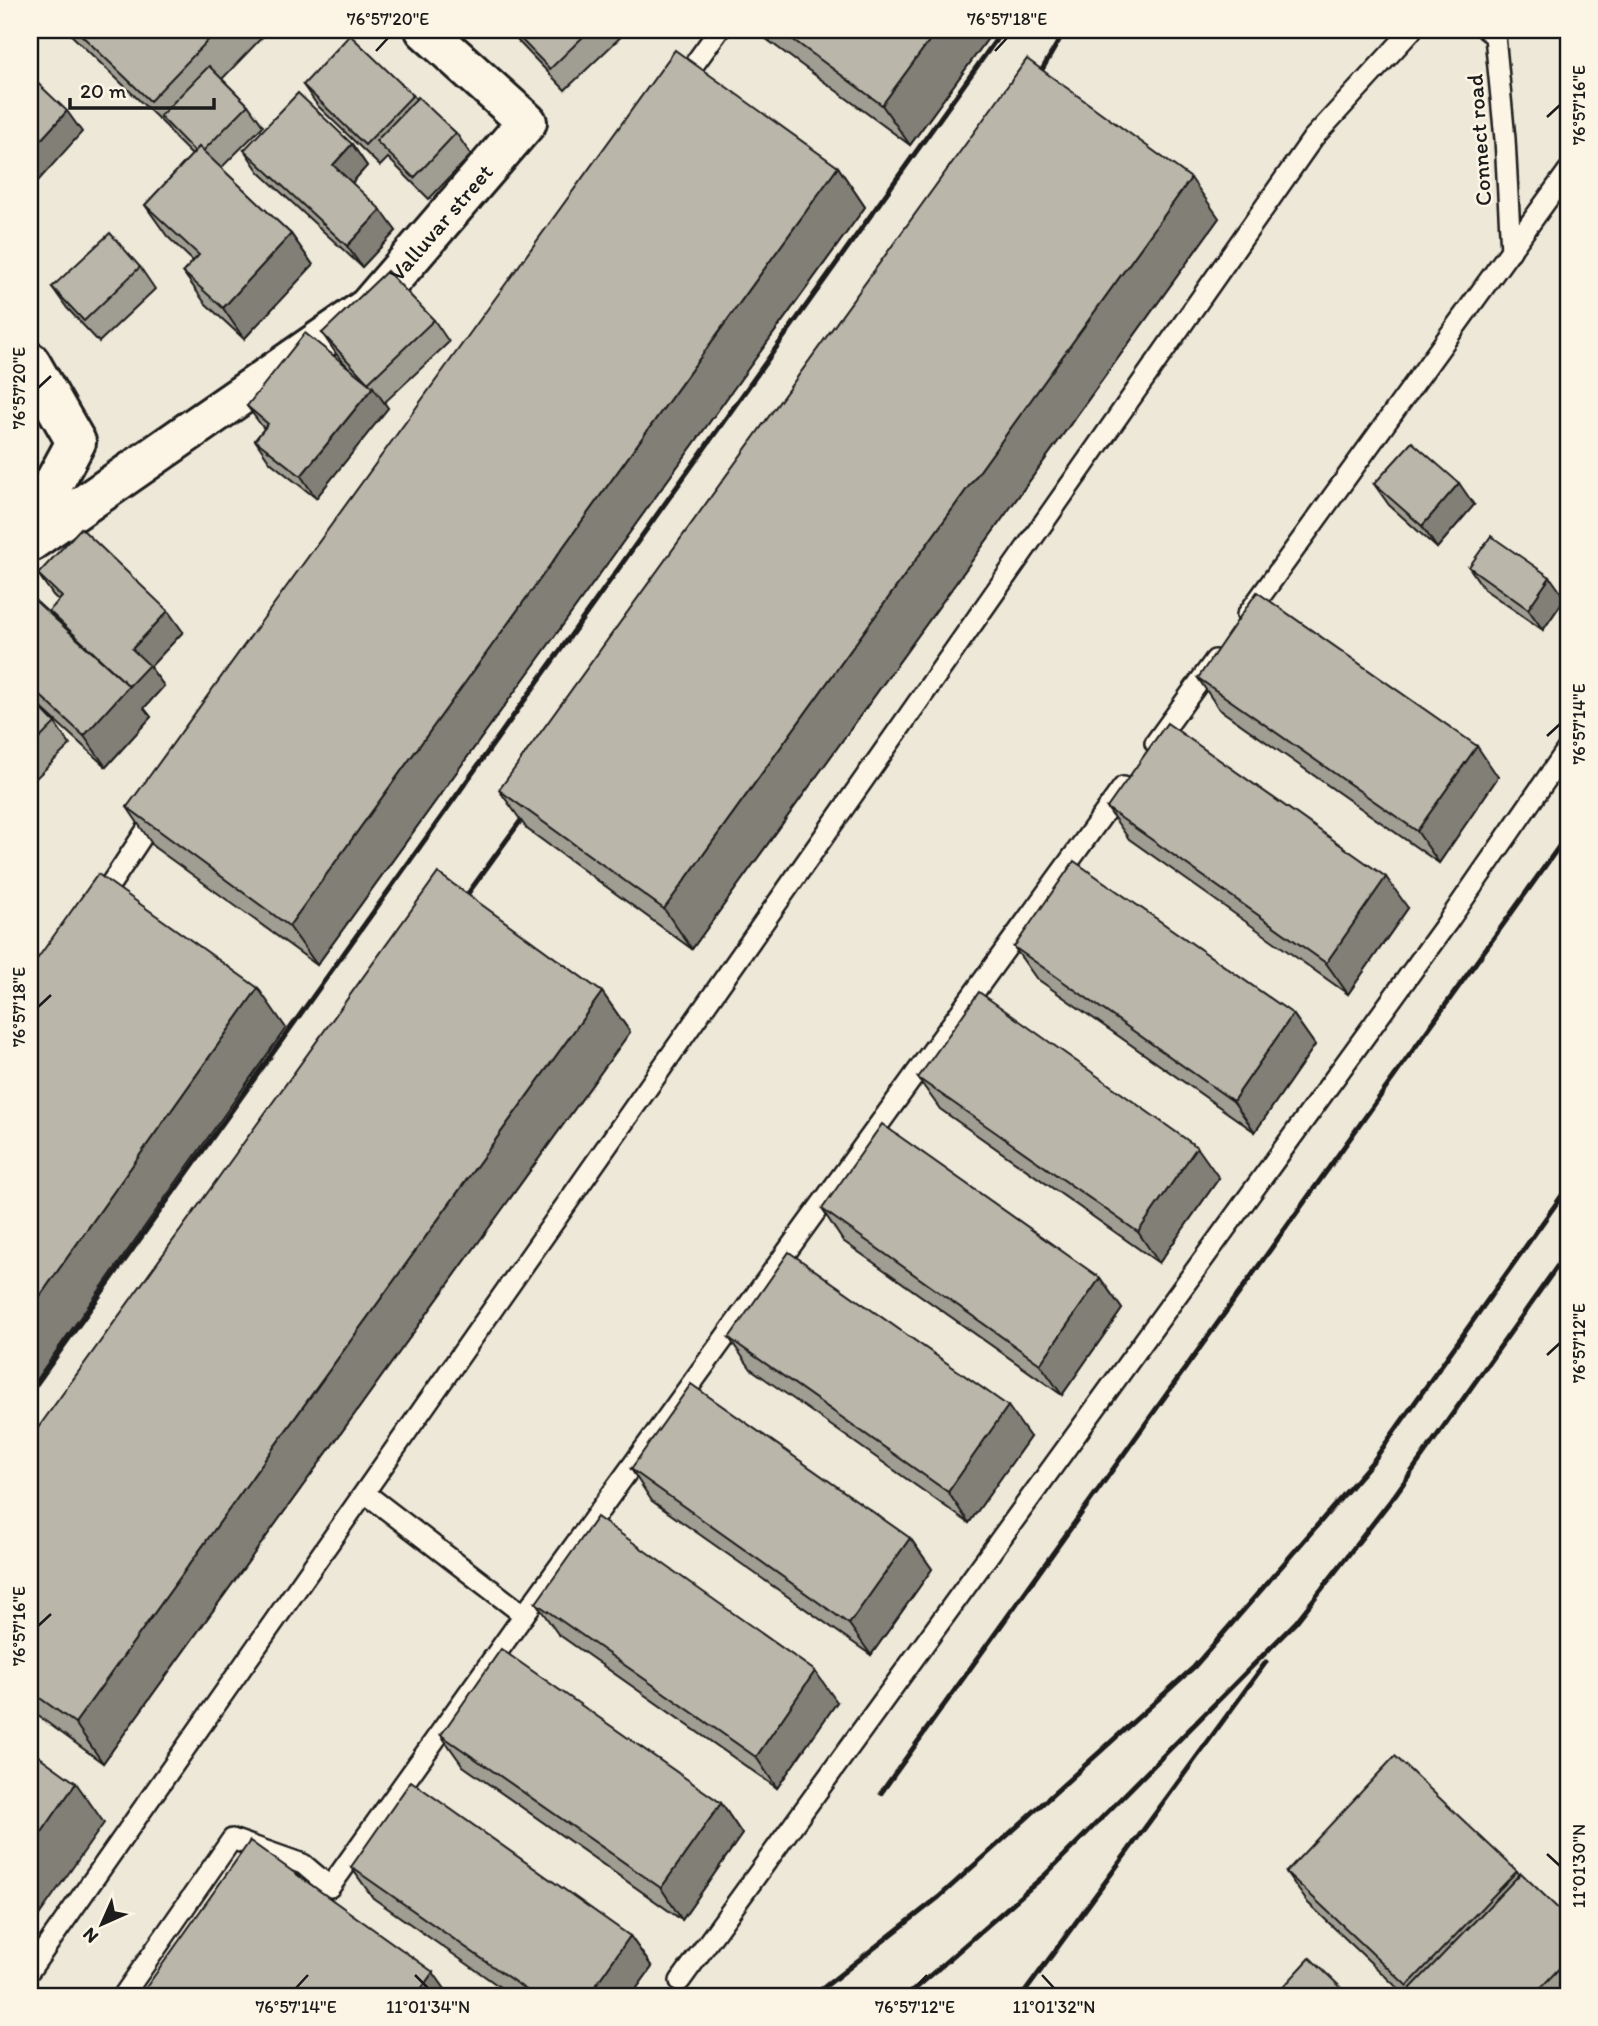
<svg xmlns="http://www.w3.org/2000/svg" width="1598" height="2026" font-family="Itim,sans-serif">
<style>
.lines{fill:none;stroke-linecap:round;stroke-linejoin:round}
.service-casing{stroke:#1c1c1c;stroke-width:24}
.minor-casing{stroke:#1c1c1c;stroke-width:44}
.secondary-casing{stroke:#1c1c1c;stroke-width:44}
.service{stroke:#fcf5e5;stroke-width:19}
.minor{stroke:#fcf5e5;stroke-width:38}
.secondary{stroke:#fcf5e5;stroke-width:38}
.rail{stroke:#1c1c1c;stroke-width:5}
.wall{fill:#a09d92;stroke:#1c1c1c;stroke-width:2}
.shaded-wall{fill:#827f77;stroke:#1c1c1c;stroke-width:2}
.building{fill:#bab6aa;stroke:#1c1c1c;stroke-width:2}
.ticks{fill:none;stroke:#1c1c1c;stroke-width:2.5}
.labels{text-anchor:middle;stroke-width:5;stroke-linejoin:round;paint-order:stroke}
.street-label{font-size:23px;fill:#1c1c1c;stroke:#fcf5e5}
.neatline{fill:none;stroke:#1c1c1c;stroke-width:2.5}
.ticks-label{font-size:18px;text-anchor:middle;fill:#1c1c1c}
</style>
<rect width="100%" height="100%" fill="#eee8d9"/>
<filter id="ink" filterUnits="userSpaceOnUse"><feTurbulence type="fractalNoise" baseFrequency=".0143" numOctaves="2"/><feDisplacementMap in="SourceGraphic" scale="14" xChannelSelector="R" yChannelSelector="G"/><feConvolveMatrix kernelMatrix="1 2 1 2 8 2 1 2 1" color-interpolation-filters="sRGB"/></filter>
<g filter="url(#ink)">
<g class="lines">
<g class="service-casing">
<g id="service">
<path d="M 1487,30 L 1495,36 L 1505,139 L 1511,251"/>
<path d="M 680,84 L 719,30"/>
<path d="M 1247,615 L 1568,171"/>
<path d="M 1155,743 L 1215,660"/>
<path d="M 96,906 L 159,811"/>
<path d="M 365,1493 L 524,1615"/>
<path d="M 30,1970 L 1313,138 L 1412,30"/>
<path d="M 680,1981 L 1447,923 L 1568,748"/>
<path d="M 123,1996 L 232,1839 L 303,1864 L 330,1887 L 524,1615 L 1123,787"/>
</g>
</g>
<g class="minor-casing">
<g id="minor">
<path id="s1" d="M 30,542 L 368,307 L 527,122 L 425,30"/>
</g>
</g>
<g class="secondary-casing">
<path id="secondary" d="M 30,362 L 76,442 L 30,527"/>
</g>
<use href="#service" class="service"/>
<use href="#minor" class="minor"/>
<use href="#secondary" class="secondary"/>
<g class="rail">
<path d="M 1032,87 L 1065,30"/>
<path d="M 456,910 L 532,805"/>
<path d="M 30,1393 L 1003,30"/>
<path d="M 881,1793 L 1568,834"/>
<path d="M 813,1996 L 939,1897 L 1194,1667 L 1374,1460 L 1568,1187"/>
<path d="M 907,1996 L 1045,1875 L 1296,1622 L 1395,1495 L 1568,1251"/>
<path d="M 1022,1996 L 1266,1662"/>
</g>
</g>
<g class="wall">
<path d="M 66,30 L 269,30 L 222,79 L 248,105 L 263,126 L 221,168 L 291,234 L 313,265 L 244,339 L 205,303 L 183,272 L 193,261 L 167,236 L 145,205 L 192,155 L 175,138 L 167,127 Z"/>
<path d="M 510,30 L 628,30 L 565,90 L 518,41 Z"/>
<path d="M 754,30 L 994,30 L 910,145 Z"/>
<path d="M 30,36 L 34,42 L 30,47 Z"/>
<path d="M 303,85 L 413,95 L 416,99 L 456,133 L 471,155 L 429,199 L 388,158 L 380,166 L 318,106 Z"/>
<path d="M 352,144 L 367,166 L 352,183 L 396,231 L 362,267 L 259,172 L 244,150 Z"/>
<path d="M 838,167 L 865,207 L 317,965 L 154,847 L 127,807 Z"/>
<path d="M 1219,218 L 692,949 L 527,829 L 499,790 Z"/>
<path d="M 140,267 L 155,289 L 99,342 L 67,308 L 52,287 Z"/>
<path d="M 434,320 L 449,342 L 384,403 L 388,408 L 316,498 L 270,462 L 255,440 L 264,429 L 247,406 L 349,368 L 337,355 L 322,333 Z"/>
<path d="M 1374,484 L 1474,505 L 1437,548 L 1389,505 Z"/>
<path d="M 1469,567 L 1565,598 L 1543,630 L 1484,589 Z"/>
<path d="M 38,574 L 183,632 L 150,667 L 164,686 L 144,708 L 151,717 L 106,767 L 35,702 L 55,723 L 70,745 L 30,784 L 30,596 L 53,617 L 49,611 L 59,601 L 53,595 Z"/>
<path d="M 1198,678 L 1498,777 L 1439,863 L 1219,709 Z"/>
<path d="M 1107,808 L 1408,908 L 1348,994 L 1129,839 Z"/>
<path d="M 1014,947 L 1293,1014 L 1315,1045 L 1255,1132 L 1036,978 Z"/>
<path d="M 602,992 L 630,1032 L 103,1763 L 30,1710 L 30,1439 Z"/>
<path d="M 918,1078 L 1219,1178 L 1159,1263 L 940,1109 Z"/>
<path d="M 822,1209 L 1100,1278 L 1122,1309 L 1062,1395 L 843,1241 Z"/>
<path d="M 729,1338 L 1030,1437 L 969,1523 L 751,1369 Z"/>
<path d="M 631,1469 L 910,1538 L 932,1569 L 871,1655 L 652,1501 Z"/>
<path d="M 536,1603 L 837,1702 L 777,1788 L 558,1634 Z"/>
<path d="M 441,1735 L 721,1803 L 742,1834 L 682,1920 L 463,1766 Z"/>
<path d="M 351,1867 L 630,1936 L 652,1967 L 631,1996 L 513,1996 L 373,1898 Z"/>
<path d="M 1517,1871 L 1520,1875 L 1568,1918 L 1568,1996 L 1406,1996 L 1308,1903 L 1286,1872 Z"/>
</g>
<g class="shaded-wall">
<path d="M 937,30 L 994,30 L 910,145 L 882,105 Z"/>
<path d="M 67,111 L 82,132 L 30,190 L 30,152 Z"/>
<path d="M 352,144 L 367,166 L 348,187 L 333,165 Z"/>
<path d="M 838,167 L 865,207 L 317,965 L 289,926 Z"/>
<path d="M 1191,178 L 1219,218 L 692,949 L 664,909 Z"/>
<path d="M 381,210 L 396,231 L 362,267 L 347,246 Z"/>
<path d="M 291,234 L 313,265 L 244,339 L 223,308 Z"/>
<path d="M 373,387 L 388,408 L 316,498 L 301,476 Z"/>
<path d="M 1459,483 L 1474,505 L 1437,548 L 1422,526 Z"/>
<path d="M 1550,577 L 1565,598 L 1543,630 L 1528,609 Z"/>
<path d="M 168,611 L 183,632 L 150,667 L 164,686 L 144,708 L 151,717 L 106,767 L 84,736 L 132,649 Z"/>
<path d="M 1477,746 L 1498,777 L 1439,863 L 1417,831 Z"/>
<path d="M 1386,877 L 1408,908 L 1348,994 L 1326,963 Z"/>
<path d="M 258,988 L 286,1028 L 30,1388 L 30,1310 Z"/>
<path d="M 602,992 L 630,1032 L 103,1763 L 75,1723 Z"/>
<path d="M 1293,1014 L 1315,1045 L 1255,1132 L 1233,1101 Z"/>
<path d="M 1197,1147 L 1219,1178 L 1159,1263 L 1138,1232 Z"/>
<path d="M 1100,1278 L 1122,1309 L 1062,1395 L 1040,1364 Z"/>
<path d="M 1008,1406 L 1030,1437 L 969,1523 L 948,1492 Z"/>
<path d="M 910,1538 L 932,1569 L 871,1655 L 849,1624 Z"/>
<path d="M 815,1671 L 837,1702 L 777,1788 L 756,1757 Z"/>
<path d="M 76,1783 L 104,1823 L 30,1928 L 30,1849 Z"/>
<path d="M 721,1803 L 742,1834 L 682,1920 L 661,1888 Z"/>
<path d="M 630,1936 L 652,1967 L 631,1996 L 588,1996 Z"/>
<path d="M 433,1972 L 450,1996 L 416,1996 Z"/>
</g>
<g class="building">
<path d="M 76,30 L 218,30 L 150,101 Z"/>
<path d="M 512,30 L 590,30 L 550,69 Z"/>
<path d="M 780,30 L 937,30 L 882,105 Z"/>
<path d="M 350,35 L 413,95 L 365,145 L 303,85 Z"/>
<path d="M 675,50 L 838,167 L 289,926 L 127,807 Z"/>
<path d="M 1027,59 L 1191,178 L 664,909 L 499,790 Z"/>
<path d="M 209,66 L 248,105 L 203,151 L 199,147 L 195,152 L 160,116 Z"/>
<path d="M 30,76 L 67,111 L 30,152 Z"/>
<path d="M 298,93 L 352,144 L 333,165 L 381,210 L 347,246 L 244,150 Z"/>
<path d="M 418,97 L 456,133 L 414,178 L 376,141 Z"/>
<path d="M 199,147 L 291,234 L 223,308 L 183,272 L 199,255 L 145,205 Z"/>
<path d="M 110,233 L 140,267 L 84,321 L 52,287 Z"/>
<path d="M 387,271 L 434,320 L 368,383 L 322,333 Z"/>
<path d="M 305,333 L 373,387 L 301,476 L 255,440 L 268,424 L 247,406 Z"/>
<path d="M 1412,442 L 1459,483 L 1422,526 L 1374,484 Z"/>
<path d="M 81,528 L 168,611 L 132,649 L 149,665 L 129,686 L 49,611 L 62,597 L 38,574 Z"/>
<path d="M 1491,536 L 1550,577 L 1528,609 L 1469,567 Z"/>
<path d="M 1257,592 L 1477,746 L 1417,831 L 1198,678 Z"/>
<path d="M 30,596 L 129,686 L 84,736 L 30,686 Z"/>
<path d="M 30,697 L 55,723 L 30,748 Z"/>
<path d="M 1167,723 L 1386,877 L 1326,963 L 1107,808 Z"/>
<path d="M 1074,861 L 1293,1014 L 1233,1101 L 1014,947 Z"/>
<path d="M 438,873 L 602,992 L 75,1723 L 30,1691 L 30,1439 Z"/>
<path d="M 98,874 L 258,988 L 30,1310 L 30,969 Z"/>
<path d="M 979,992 L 1197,1147 L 1138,1232 L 918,1078 Z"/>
<path d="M 882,1124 L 1100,1278 L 1040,1364 L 822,1209 Z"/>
<path d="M 789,1252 L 1008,1406 L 948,1492 L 729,1338 Z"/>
<path d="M 691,1384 L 910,1538 L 849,1624 L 631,1469 Z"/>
<path d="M 597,1517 L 815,1671 L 756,1757 L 536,1603 Z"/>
<path d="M 501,1649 L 721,1803 L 661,1888 L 441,1735 Z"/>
<path d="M 30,1750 L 76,1783 L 30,1849 Z"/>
<path d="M 1395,1756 L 1517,1871 L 1407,1986 L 1286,1872 Z"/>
<path d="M 411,1781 L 630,1936 L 588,1996 L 535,1996 L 351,1867 Z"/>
<path d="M 250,1841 L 433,1972 L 416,1996 L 140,1996 Z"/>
<path d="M 1521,1873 L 1568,1918 L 1568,1959 L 1533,1996 L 1416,1996 L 1409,1990 Z"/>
<path d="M 1310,1958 L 1350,1996 L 1275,1996 Z"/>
</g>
</g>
<path class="ticks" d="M 376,51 L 388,38M 995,51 L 1007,38M 1547,117 L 1560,105M 38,388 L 51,376M 1547,736 L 1560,724M 38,1007 L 51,995M 1547,1355 L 1560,1343M 38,1626 L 51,1614M 1547,1854 L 1560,1866M 415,1975 L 428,1988M 1042,1975 L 1054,1988M 296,1988 L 308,1975M 915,1988 L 927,1975"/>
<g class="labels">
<g class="street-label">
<text transform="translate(1479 140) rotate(-94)" y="8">Connect road</text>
<text dy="8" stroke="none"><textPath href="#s1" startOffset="523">Valluvar street</textPath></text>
</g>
</g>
<rect width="1598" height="2026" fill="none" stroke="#fcf5e5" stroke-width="77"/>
<g transform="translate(102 1924) rotate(225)" stroke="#fcf5e5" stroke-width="5" paint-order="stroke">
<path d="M0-5L12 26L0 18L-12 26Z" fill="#1c1c1c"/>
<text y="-10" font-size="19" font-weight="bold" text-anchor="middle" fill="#1c1c1c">N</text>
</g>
<path d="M70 98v10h144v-10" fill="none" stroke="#1c1c1c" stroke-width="3.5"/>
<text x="80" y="98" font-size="21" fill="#1c1c1c" stroke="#fcf5e5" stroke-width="5" paint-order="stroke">20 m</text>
<rect x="38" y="38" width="1522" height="1950" class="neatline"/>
<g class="ticks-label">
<text x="388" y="25">76°57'20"E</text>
<text x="1007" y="25">76°57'18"E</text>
<text transform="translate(1579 105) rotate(-90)" y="6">76°57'16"E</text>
<text transform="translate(19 388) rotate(-90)" y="6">76°57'20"E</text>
<text transform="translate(1579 724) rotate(-90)" y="6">76°57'14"E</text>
<text transform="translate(19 1007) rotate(-90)" y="6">76°57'18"E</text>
<text transform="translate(1579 1343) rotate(-90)" y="6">76°57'12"E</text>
<text transform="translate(19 1626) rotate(-90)" y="6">76°57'16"E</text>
<text transform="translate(1579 1866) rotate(-90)" y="6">11°01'30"N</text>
<text x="296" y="2013">76°57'14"E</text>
<text x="428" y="2013">11°01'34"N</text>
<text x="915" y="2013">76°57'12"E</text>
<text x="1054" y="2013">11°01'32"N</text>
</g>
</svg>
